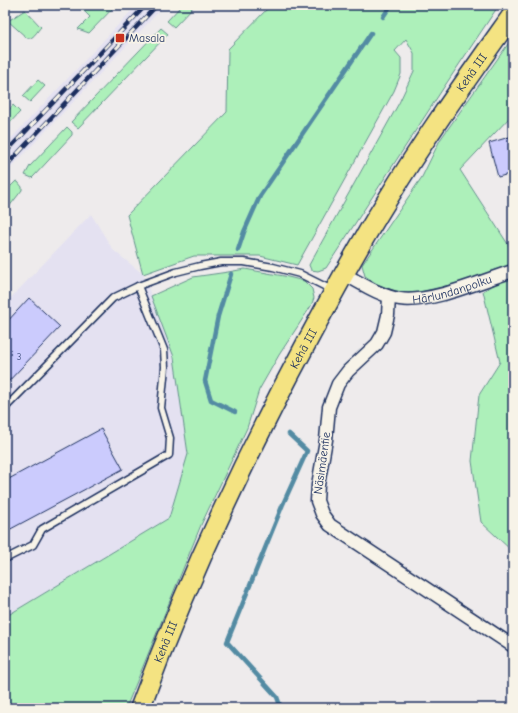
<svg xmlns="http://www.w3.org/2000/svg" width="518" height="713" font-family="'Comic Neue',sans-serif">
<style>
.built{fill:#e4e1f1}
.green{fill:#adf0ba;stroke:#64908c}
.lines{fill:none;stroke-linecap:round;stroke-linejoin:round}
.stream{stroke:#538ba3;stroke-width:4.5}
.building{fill:#cbcbfd;stroke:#1b2f5e}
.service-casing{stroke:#1b2f5e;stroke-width:9}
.minor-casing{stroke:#1b2f5e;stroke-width:15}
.trunk-casing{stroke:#1b2f5e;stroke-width:22}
.service{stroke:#f7f3e8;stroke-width:6}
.minor{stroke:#f7f3e8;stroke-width:12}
.trunk{stroke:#f4e382;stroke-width:19}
.rail-casing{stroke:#1b2f5e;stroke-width:4.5}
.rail{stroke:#f7f3e8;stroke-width:3;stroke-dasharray:9;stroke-linecap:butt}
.poi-dot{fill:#c8321e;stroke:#f7f3e8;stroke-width:1.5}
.labels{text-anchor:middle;stroke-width:3.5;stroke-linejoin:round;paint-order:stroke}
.number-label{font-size:10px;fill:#475686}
.poi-label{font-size:12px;fill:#1b2f5e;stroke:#f7f3e8;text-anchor:start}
.street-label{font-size:12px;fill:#1b2f5e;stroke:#f7f3e8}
</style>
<rect width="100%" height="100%" fill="#eeebec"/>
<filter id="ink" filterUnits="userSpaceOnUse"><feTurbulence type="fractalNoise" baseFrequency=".025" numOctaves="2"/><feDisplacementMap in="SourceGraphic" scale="8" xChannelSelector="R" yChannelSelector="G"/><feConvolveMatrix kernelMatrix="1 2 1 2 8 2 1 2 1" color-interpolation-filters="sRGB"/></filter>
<g filter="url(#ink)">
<g class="built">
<path d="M 137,5 L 165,5 L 5,174 L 5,145 Z"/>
<path d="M 91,214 L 113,250 L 143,274 L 174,357 L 188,454 L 169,518 L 5,617 L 5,304 Z"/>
</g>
<g class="green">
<path d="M 78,5 L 127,5 L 124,9 L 116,5 L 89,33 L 78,29 L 90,17 Z"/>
<path d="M 182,5 L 195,5 L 174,27 L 167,21 Z"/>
<path d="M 271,5 L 499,5 L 446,84 L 326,268 L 318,271 L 311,270 L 309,265 L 399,103 L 414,71 L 414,53 L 406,39 L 395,51 L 401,58 L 401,74 L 394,91 L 297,265 L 260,256 L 194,256 L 143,274 L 127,215 L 227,112 L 228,49 Z"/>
<path d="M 25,10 L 41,27 C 37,31 33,40 27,38 L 8,21 Z"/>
<path d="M 161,28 L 168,34 L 78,128 L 71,122 Z"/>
<path d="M 513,37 L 513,116 L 511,116 L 460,170 L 513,252 L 513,266 L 459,283 L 415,293 L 395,291 L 377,284 L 365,276 L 362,265 L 422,177 L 440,140 Z"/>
<path d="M 38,80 L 45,86 L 30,102 L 23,96 Z"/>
<path d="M 13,105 L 20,112 L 6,127 L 5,126 L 5,115 Z"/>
<path d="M 67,127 L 72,132 L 72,135 L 34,176 L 32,178 L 25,175 L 30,166 Z"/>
<path d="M 16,181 L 18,182 L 22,187 L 22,190 L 5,212 L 5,192 Z"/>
<path d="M 245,269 L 284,276 L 304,281 L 312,289 L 314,298 L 311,306 L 279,355 L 259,390 L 247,428 L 201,525 L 126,708 L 5,708 L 5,617 L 169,518 L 188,454 L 174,357 L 151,296 L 193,277 L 228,272 Z"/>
<path d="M 513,278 L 513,552 L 481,522 L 472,461 L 479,395 L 500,362 L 483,291 L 505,279 Z"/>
</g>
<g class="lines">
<g class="stream">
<path d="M 383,17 L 391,5"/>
<path d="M 238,250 L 244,232 L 260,196 L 371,33"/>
<path d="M 231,274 L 218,316 L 205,381 L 211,400 L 235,412"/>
<path d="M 281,708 L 277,697 L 227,642 L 283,504 L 307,451 L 289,434"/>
</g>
</g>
<g class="building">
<path d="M 513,136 L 513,173 L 498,177 L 489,143 Z"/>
<path d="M 29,298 L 60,327 L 5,385 L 5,324 Z"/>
<path d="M 101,429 L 123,469 L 5,532 L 5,481 Z"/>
</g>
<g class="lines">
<g class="service-casing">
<g id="service">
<path d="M 5,408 L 113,298 L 138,286 L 176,272 L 200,266 L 221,262 L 244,262 L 273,267 L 300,274 L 332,290"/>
<path d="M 5,559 L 33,545 L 42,529 L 169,455 L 170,438 L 161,408 L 165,367 L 164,350 L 138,286"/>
</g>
</g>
<g class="minor-casing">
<g id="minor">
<path id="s1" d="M 344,274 C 361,283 380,296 400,299 C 429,304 484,280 513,271"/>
<path d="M 389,297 L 388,315 L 384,332 L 377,344 L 348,371 L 338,384 L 329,407 L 326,440 L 318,485 L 317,501 L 322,514 L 330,525 L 513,646"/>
</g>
</g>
<g class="trunk-casing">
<g id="trunk">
<path id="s2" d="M 140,708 C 187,581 244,459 308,340 C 333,293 358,247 386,202 C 425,137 469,76 513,14"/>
</g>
</g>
<use href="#service" class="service"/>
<use href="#minor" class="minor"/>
<use href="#trunk" class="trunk"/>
<g class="rail-casing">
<g id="rail">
<path d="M 5,153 L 146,5"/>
<path d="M 5,167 L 157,5"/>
</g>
</g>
<use href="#rail" class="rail"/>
</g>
</g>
<rect class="poi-dot" x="115" y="33" width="10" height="10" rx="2"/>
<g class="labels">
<g class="number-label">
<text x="19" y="360">3</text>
</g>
<g class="poi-label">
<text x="129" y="42">Masala</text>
</g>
<g class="street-label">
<text dy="4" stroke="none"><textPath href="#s2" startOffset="719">Kehä III</textPath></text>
<text dy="4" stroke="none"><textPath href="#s1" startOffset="115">Härlundanpolku</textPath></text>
<text dy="4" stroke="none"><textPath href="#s2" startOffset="395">Kehä III</textPath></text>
<text transform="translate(322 463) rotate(-82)" y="4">Näsimäentie</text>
<text dy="4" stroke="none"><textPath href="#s2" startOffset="71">Kehä III</textPath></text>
</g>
</g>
<rect width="518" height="713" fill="none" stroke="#f7f3e8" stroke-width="20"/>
<rect x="10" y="10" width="498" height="693" fill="none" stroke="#1b2f5e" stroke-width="1.5" filter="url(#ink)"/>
</svg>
